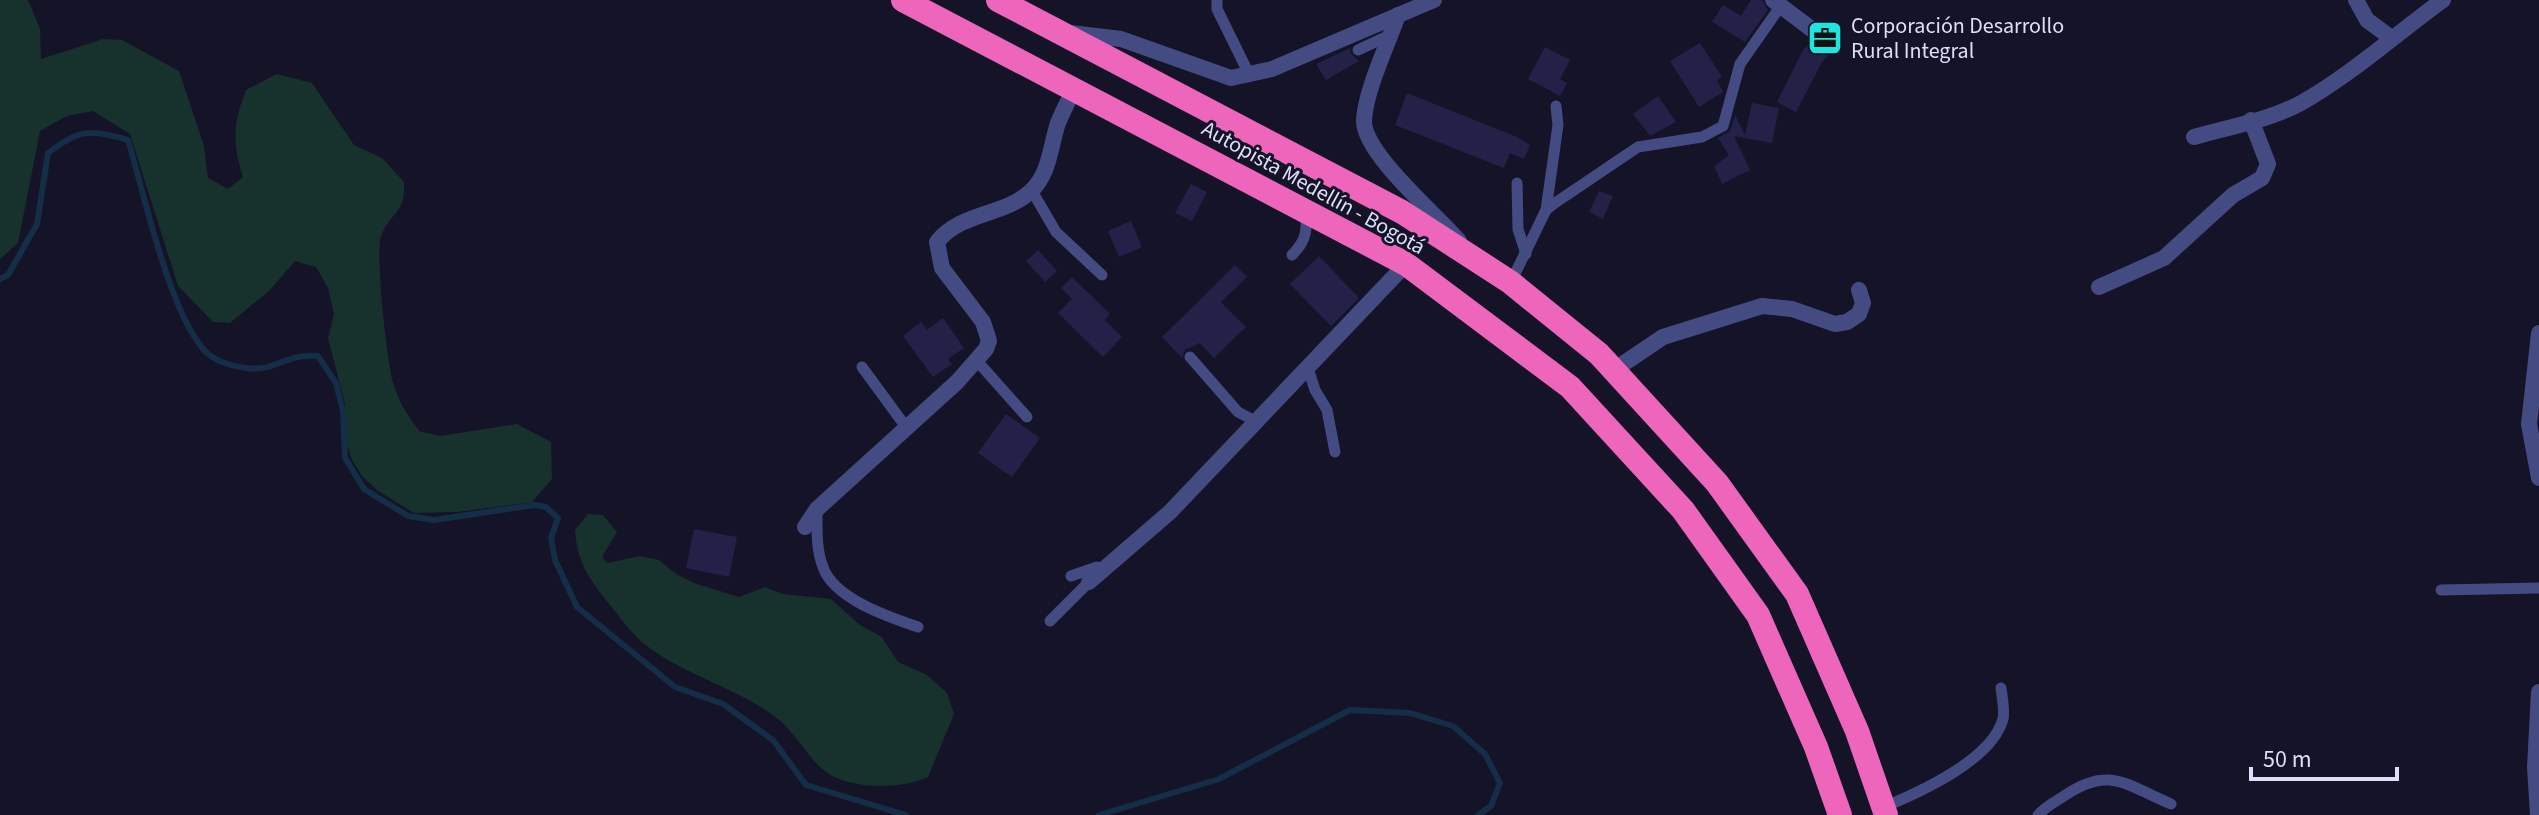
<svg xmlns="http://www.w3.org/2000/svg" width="2539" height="815" font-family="'Source Sans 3',sans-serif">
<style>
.green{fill:#17312c}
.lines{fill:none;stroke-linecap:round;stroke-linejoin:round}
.stream{stroke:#132e46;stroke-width:6}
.building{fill:#232147}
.lane{stroke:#444b82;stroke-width:11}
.street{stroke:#444b82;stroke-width:16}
.highway{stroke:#ee66bc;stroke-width:24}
.labels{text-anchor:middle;stroke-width:6;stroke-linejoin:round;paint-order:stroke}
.poi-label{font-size:22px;fill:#dedffb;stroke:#141328;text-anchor:start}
.street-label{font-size:22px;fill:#dedffb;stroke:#141328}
</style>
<rect width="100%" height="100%" fill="#141328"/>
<g class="green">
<path d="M 0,0 L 28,0 L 40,29 L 41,59 L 103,39 L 122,40 L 179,71 L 204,146 L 208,178 L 228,189 L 243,177 C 232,142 233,124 246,90 L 277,74 L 312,83 L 354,145 L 382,158 L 404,182 C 406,214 391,211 381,236 C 375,253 387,361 393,382 C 398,401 408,416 419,431 L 440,436 L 517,424 L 551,442 L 552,479 L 532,502 L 458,512 L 414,513 L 378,491 L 362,476 L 352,460 L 346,442 L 345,404 L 328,338 L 334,314 L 328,288 L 316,267 L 295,261 L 270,290 L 230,323 L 213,322 L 178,286 L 130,134 L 93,111 L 67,116 L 40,131 L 18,243 L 0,259 Z"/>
<path d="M 588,514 L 603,515 L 617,532 L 602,557 L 608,563 L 639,556 L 659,560 L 676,574 L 694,583 L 739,597 L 765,587 L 783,594 L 831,599 L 860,625 L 882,637 L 898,662 L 927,675 L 947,693 L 954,714 L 928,777 C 903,788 866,789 839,779 C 812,769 801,738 779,720 C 741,689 691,678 651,649 C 632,636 621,618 606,600 C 588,577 577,561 575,530 Z"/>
</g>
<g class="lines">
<g class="stream">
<path d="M 0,279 L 8,275 L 37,224 L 48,153 C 79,129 90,129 128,140 C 144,193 170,317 207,353 C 217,362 234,367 247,368 C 276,372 286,353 318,356 L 336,383 L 343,411 L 345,458 L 364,489 L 408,516 L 434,520 L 534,505 L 546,507 L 558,518 L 551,538 L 555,560 L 577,607 L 675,687 L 723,704 L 773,740 L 806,785 L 906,815"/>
<path d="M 1099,815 L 1219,779 L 1350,710 L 1410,713 L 1453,726 L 1485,754 L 1500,783 L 1491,806 L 1478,815"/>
</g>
</g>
<g class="building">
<path d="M 1751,0 L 1762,0 L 1768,10 L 1745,42 L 1712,22 L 1723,5 L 1741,16 Z"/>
<path d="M 1826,26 L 1842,40 L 1822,62 L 1796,112 L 1777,102 L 1803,50 L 1811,42 L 1822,38 Z"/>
<path d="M 1700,43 L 1722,77 L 1717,80 L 1723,92 L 1699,107 L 1670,61 Z"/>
<path d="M 1545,47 L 1570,60 L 1560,79 L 1567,83 L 1560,96 L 1528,79 Z"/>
<path d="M 1350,48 L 1351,54 L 1359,61 L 1326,80 L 1316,64 Z"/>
<path d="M 1407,93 L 1517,137 L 1530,145 L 1524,159 L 1510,153 L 1504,168 L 1395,125 Z"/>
<path d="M 1658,96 L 1676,122 L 1650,136 L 1633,114 Z"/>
<path d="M 1752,103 L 1779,108 L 1772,143 L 1734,136 L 1750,170 L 1722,184 L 1714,166 L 1729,155 L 1718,138 L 1730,131 L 1735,115 L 1745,135 Z"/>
<path d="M 1191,184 L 1207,192 L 1192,221 L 1175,213 Z"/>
<path d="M 1599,191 L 1613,196 L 1603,219 L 1589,212 Z"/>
<path d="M 1131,221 L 1142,247 L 1119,257 L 1108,231 Z"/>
<path d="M 1038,250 L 1057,271 L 1045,282 L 1026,261 Z"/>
<path d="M 1319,256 L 1359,298 L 1331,326 L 1290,284 Z"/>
<path d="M 1235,265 L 1247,277 L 1221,302 L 1246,327 L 1214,358 L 1200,343 L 1185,350 L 1182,358 L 1162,337 Z"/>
<path d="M 1072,277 L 1110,314 L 1105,320 L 1122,337 L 1103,357 L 1058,313 L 1072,299 L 1061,288 Z"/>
<path d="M 943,318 L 964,348 L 948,359 L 952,364 L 933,377 L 903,336 L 921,322 L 927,330 Z"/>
<path d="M 1006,414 L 1040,438 L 1012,477 L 978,453 Z"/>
<path d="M 694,529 L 737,537 L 729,577 L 686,568 Z"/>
</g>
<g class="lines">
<g class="lane">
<path d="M 1217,0 L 1217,9 L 1250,76"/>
<path d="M 1358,50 L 1392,34"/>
<path d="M 1517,183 L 1518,229 L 1526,254"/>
<path d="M 1032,191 L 1056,232 L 1102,275"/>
<path d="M 1546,210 L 1558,125 L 1556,106"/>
<path d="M 1292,255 C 1306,241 1307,232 1306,213"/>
<path d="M 1511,282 L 1546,210 L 1555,203 L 1638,147 L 1702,137 L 1723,126 L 1740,64 L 1780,7"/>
<path d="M 1190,357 L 1238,412 L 1257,422"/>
<path d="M 978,362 L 1027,417"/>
<path d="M 862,367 L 906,427"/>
<path d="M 1308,368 L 1315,390 L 1327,410 L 1335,452"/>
<path d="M 817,510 C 817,528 816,550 823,567 C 834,599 889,617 918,627"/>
<path d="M 1071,576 L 1097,567 L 1105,569"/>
<path d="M 2441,590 L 2539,588"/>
<path d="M 1050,621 L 1089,582"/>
<path d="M 1884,807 C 1920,792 1992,760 2003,719 C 2005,710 2002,697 2001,688"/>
<path d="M 2038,815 C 2045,807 2055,802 2064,796 C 2109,765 2126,785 2171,804"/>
</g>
<g class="street">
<path d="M 1773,0 L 1814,31"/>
<path d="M 2356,0 L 2367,20 L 2390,37"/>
<path d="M 1398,15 C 1388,44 1365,91 1364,121 C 1364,154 1437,215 1459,241"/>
<path d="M 1071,33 L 1121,39 L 1231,78 L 1272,69 L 1434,0"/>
<path d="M 2194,137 C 2228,127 2270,120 2301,103 C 2352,74 2396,34 2443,0"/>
<path d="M 2099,287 L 2164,258 L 2233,195 L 2262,178 L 2268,164 L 2251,120"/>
<path d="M 2539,333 L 2529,424 L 2539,478"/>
<path d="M 1614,370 L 1663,337 L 1762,306 L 1792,309 L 1835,324 L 1847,322 L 1859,314 L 1863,303 L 1859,290"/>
<path d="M 805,527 L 817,509 L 957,382 L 986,349 L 989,341 L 983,322 L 942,268 L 937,242 C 961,212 1003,216 1030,192 C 1050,174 1050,147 1058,123 C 1063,111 1069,100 1074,88"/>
<path d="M 1089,582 L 1170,512 L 1406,264"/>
<path d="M 2538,815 L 2535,767 L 2539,692"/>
</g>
<g class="highway">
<path d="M 903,0 L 1406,264 L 1570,387 L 1683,510 L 1758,615 L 1816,747 L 1840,815"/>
<path d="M 998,0 L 1402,212 L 1510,282 L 1599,354 L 1717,483 L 1797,594 L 1857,731 L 1886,815"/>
</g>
</g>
<defs>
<g id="office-square" transform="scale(1.8)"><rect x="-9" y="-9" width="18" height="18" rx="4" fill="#1fe6dc" stroke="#141328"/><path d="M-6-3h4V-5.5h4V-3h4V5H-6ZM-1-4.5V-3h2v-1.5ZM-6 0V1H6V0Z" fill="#111"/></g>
</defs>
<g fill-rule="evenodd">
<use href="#office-square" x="1825" y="38"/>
</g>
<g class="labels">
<g class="poi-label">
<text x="1851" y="33">Corporación Desarrollo<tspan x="1851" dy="25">Rural Integral</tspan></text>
</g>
<g class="street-label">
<text transform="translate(1314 187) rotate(29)" y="8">Autopista Medellín - Bogotá</text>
</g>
</g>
<path d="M2251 767v12h146v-12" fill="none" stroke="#dedffb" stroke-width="4"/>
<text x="2263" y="767" font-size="24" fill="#dedffb" stroke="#141328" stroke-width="6" paint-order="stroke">50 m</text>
</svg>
